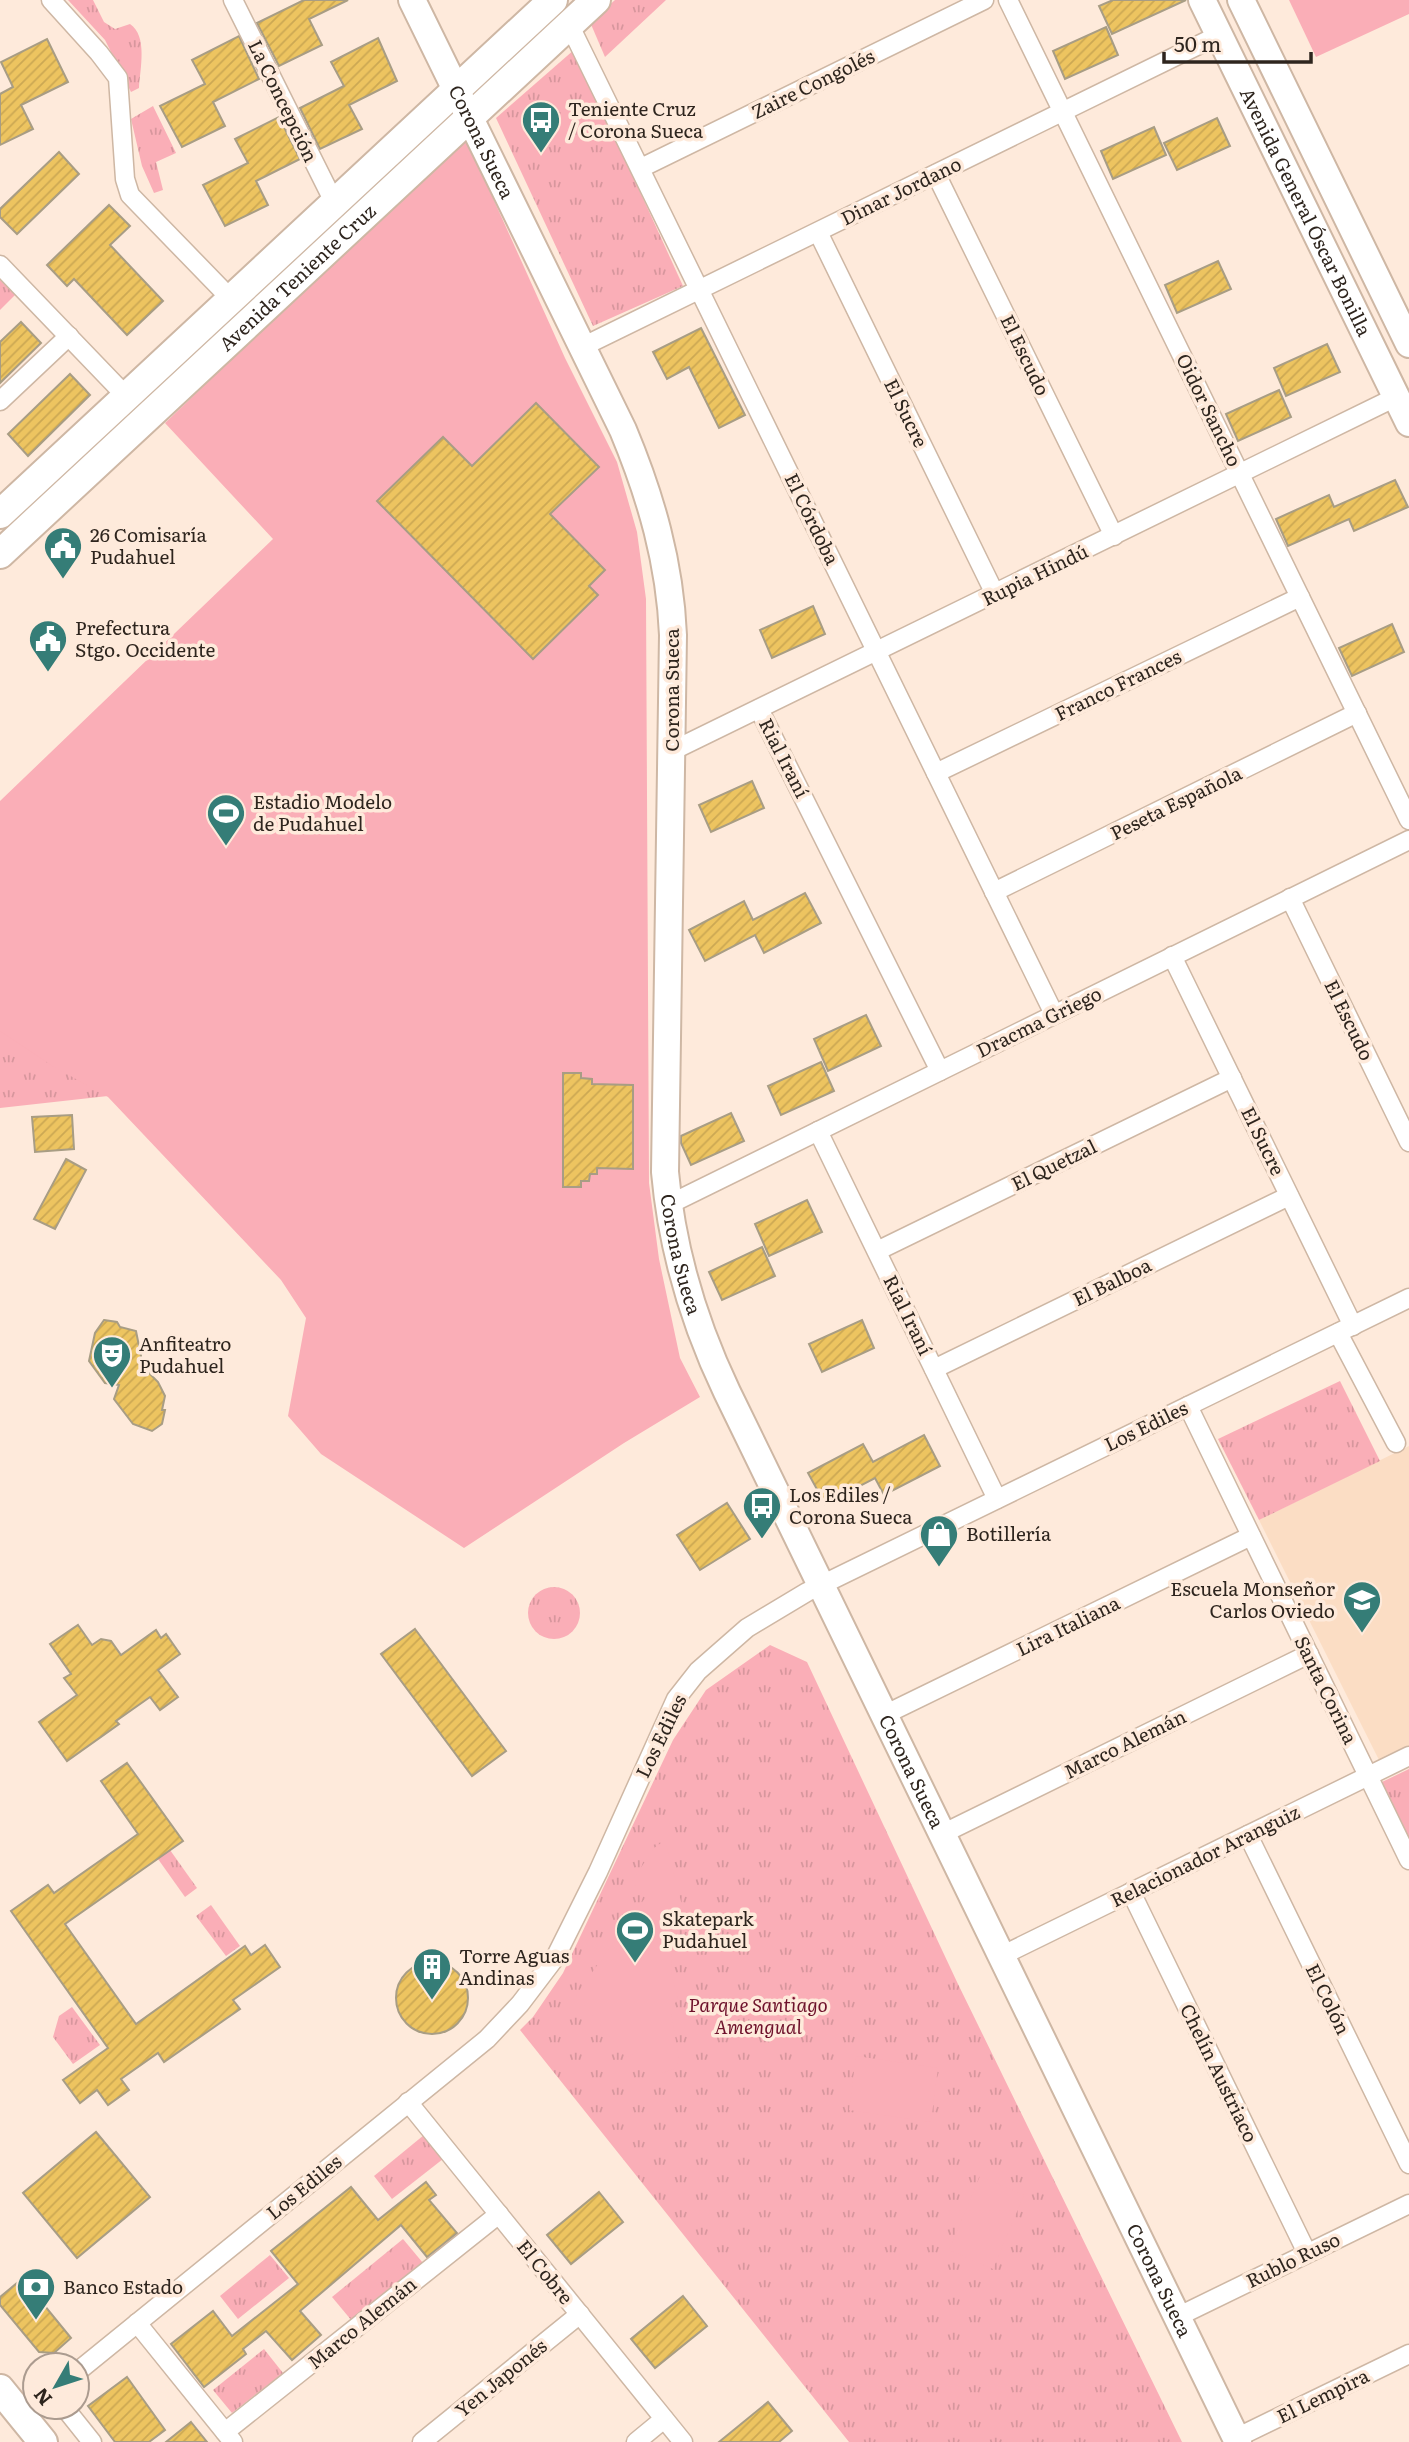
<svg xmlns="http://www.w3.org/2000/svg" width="1409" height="2442" font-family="Literata,serif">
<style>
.built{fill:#fbddc4}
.grass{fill:url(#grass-tufts)}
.pitch{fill:#faaeb7}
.building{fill:url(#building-hatch);stroke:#a89d84;stroke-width:2}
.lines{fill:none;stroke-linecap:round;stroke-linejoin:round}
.street-casing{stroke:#ceb7a4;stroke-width:21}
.secondary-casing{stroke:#ceb7a4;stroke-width:30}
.primary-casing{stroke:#ceb7a4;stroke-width:32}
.street{stroke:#fff;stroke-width:18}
.secondary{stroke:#fff;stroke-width:26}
.primary{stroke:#fff;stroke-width:28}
.labels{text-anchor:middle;stroke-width:7;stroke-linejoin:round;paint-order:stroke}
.street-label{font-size:19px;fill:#2e251e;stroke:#feeadb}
.poi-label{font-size:19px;fill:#2e251e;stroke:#feeadb;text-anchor:start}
.park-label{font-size:19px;font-style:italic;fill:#6e112b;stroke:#feeadb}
</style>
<defs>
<pattern id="grass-tufts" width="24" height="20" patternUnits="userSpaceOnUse" patternTransform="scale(1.75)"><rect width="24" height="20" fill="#faaeb7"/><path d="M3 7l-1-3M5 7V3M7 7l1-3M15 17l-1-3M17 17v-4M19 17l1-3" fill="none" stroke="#d7969d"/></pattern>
<pattern id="building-hatch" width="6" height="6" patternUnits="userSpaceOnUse" patternTransform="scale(1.75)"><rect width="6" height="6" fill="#edc460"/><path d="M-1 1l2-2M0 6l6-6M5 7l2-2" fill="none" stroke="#cca853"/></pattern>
</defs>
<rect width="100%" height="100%" fill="#feeadb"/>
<path class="built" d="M 1409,1446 L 1409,1748 L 1380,1762 L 1259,1520 Z"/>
<g class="grass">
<path d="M 68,0 L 93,0 L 104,22 L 115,29 L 130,24 C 148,36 140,69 139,88 L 131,92 L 105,40 Z"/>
<path d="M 615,0 L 666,0 L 605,57 L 590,22 Z"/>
<path d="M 575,49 L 683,286 L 593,326 L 496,118 Z"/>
<path d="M 153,106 L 176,153 L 156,162 L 163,190 L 154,193 L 142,166 L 131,119 Z"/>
<path d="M 0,280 L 15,295 L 0,310 Z"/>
<path d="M 0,1030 L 108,1096 L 0,1108 Z"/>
<path d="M 1340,1381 L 1380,1461 L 1259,1520 L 1218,1439 Z"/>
<circle cx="554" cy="1613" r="26"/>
<path d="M 770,1645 L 807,1662 L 957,1982 L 1182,2442 L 849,2442 L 520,2030 L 533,2017 L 563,1973 L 673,1740 L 706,1690 Z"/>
<path d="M 1409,1769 L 1409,1838 L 1382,1782 Z"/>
<path d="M 170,1850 L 197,1888 L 185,1897 L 158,1859 Z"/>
<path d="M 211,1905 L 240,1946 L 226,1956 L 196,1916 Z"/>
<path d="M 72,2007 L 100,2045 L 73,2064 L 53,2037 L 59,2016 Z"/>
<path d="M 424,2135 L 443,2159 L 392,2199 L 374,2176 Z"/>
<path d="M 403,2239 L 423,2263 L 352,2321 L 332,2297 Z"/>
<path d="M 270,2255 L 289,2278 L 238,2319 L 220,2296 Z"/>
<path d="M 264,2349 L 283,2373 L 232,2413 L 213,2390 Z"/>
</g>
<g class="pitch">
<path d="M 1289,0 L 1409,0 L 1409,14 L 1316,57 Z"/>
<path d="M 465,136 L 565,358 L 617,462 L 637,532 L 646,599 L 649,1183 L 659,1259 L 680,1358 L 700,1397 L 624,1443 L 464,1548 L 321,1454 L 288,1416 L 306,1318 L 281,1280 L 108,1097 L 51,1065 L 0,1031 L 0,801 L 273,539 L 165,423 Z"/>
<path d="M 665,1840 L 683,1909 L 672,1953 L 671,1974 L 678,1998 L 671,2011 L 679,2061 L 674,2069 L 662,2073 L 637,2053 L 626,2057 L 576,1995 L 645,1898 L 632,1881 L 654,1848 Z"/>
<path d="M 856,2056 L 938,2068 L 931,2122 L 849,2110 Z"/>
<path d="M 980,2176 L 1024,2195 L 993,2269 L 949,2250 Z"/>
</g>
<g class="building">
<path d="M 304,0 L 348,0 L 309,19 L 322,45 L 279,66 L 257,23 Z"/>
<path d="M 1113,0 L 1186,0 L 1112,34 L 1099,6 Z"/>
<path d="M 1106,27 L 1118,55 L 1065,79 L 1053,51 Z"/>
<path d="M 239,36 L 259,79 L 213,102 L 225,126 L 182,147 L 160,106 L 205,84 L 192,60 Z"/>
<path d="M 378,38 L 397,81 L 349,105 L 362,129 L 320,149 L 300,108 L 344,86 L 331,62 Z"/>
<path d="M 47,39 L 68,82 L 21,105 L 33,129 L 0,145 L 0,94 L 13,87 L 1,62 Z"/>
<path d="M 279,117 L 300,159 L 256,181 L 268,205 L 225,226 L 203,185 L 248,163 L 235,139 Z"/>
<path d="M 1217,118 L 1230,146 L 1177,170 L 1164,143 Z"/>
<path d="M 1154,127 L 1166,155 L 1113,179 L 1101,151 Z"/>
<path d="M 59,152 L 79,174 L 17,234 L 0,217 L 0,209 Z"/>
<path d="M 109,205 L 130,226 L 110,245 L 163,301 L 127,335 L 74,279 L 67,286 L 47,265 Z"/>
<path d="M 1218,261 L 1231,289 L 1177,313 L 1165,285 Z"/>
<path d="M 21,322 L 41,343 L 0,383 L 0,342 Z"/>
<path d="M 701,328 L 745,415 L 719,428 L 689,367 L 667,379 L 653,352 Z"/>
<path d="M 1327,344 L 1340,372 L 1286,396 L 1274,368 Z"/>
<path d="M 70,374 L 90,395 L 28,456 L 8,434 Z"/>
<path d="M 1279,390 L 1291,417 L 1238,441 L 1226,414 Z"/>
<path d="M 536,403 L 599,467 L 550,514 L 605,570 L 589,586 L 598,595 L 533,659 L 377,501 L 443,437 L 472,466 Z"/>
<path d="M 1395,480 L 1408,507 L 1354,531 L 1349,519 L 1288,546 L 1276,519 L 1329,495 L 1334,507 Z"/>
<path d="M 813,606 L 825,634 L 772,658 L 760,630 Z"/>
<path d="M 1392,624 L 1404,652 L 1352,676 L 1339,648 Z"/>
<path d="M 752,781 L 764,808 L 711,832 L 699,805 Z"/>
<path d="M 805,893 L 821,923 L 764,953 L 755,935 L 705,961 L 689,930 L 744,901 L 753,920 Z"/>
<path d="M 866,1015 L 881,1046 L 828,1071 L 814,1039 Z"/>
<path d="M 821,1062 L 834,1091 L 781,1115 L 768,1086 Z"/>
<path d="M 563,1073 L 581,1073 L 581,1078 L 592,1079 L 592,1084 L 633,1085 L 633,1169 L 597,1168 L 597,1174 L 590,1174 L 589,1181 L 581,1181 L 581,1187 L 563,1187 Z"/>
<path d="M 731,1113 L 744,1141 L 691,1165 L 681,1143 L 681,1136 Z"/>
<path d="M 72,1115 L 74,1149 L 35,1152 L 32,1117 Z"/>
<path d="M 66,1159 L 86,1170 L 55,1229 L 34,1219 Z"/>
<path d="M 807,1200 L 822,1232 L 769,1256 L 755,1224 Z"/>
<path d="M 762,1247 L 775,1276 L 722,1300 L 709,1272 Z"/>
<path d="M 104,1320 L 117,1322 L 120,1327 L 136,1331 L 141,1356 L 140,1364 L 158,1382 L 165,1396 L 162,1410 L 165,1410 L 162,1424 L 152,1431 L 133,1424 L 114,1399 L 119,1385 L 105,1383 L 89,1361 L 95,1333 Z"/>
<path d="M 862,1320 L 874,1348 L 822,1372 L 809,1344 Z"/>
<path d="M 924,1435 L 940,1466 L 884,1495 L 875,1478 L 825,1504 L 808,1473 L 863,1444 L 873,1462 Z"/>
<path d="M 727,1503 L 750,1539 L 700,1570 L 677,1535 Z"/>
<path d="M 78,1625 L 92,1645 L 101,1639 L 111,1641 L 121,1655 L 156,1630 L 161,1638 L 166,1634 L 180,1654 L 158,1670 L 178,1697 L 160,1710 L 150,1697 L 116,1721 L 119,1724 L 67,1761 L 39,1722 L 77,1695 L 64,1678 L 71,1674 L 50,1644 Z"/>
<path d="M 415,1629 L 506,1751 L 472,1776 L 381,1654 Z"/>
<path d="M 127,1763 L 183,1841 L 65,1924 L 136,2024 L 245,1946 L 251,1955 L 265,1945 L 280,1967 L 233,2000 L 240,2009 L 164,2062 L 158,2053 L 121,2079 L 129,2090 L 108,2105 L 97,2090 L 80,2103 L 63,2080 L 108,2048 L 11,1911 L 48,1885 L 54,1893 L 138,1834 L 101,1781 Z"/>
<circle cx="432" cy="1998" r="36"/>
<path d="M 96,2132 L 150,2197 L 77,2258 L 23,2193 Z"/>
<path d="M 426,2182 L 436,2195 L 429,2200 L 457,2233 L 427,2257 L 401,2225 L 300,2311 L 321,2335 L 292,2360 L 266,2331 L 243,2349 L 246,2354 L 204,2387 L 171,2344 L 213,2311 L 232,2336 L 298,2284 L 271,2251 L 351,2187 L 378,2220 Z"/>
<path d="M 599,2192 L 623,2222 L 571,2264 L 547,2235 Z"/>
<path d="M 17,2283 L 30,2299 L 36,2295 L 71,2338 L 54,2353 L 39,2352 L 0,2305 L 0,2297 Z"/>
<path d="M 683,2296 L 707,2326 L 655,2368 L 631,2339 Z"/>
<path d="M 127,2377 L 165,2430 L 149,2442 L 115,2442 L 88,2406 Z"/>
<path d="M 768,2402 L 792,2431 L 779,2442 L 719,2442 Z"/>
<path d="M 191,2422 L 207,2442 L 166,2442 Z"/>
</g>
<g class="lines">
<g class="street-casing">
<g id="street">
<path d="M 51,0 L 99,53 L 118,78 L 125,179 L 130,195 L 230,298"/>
<path d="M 233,0 L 334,202"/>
<path d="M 1008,0 L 1409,820"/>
<path d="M 569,24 L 1054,1014"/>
<path d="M 641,168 L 984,0"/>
<path d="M 936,174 L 1114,536"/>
<path d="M 818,232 L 995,594"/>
<path d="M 0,265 L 125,395"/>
<path d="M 582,347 L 1219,35"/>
<path d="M 0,401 L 69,336"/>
<path d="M 759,709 L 940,1071"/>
<path d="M 672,751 L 1396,397"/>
<path d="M 936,773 L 1300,597"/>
<path d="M 994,892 L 1357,713"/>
<path d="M 1290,898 L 1409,1142"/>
<path d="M 1172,956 L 1353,1326"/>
<path d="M 818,1131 L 997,1499"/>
<path d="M 668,1205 L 1409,840"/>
<path d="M 877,1251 L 1232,1078"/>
<path d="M 1338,1333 L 1396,1443"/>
<path d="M 934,1369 L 1289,1196"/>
<path d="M 1188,1406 L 1409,1860"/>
<path d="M 884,1715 L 1251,1536"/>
<path d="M 942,1834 L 1309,1654"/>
<path d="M 1248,1835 L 1409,2164"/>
<path d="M 1131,1892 L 1307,2253"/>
<path d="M 1001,1956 L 1409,1756"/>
<path d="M 408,2102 L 683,2442"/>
<path d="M 1177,2317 L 1409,2204"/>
<path d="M 137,2323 L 233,2442"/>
<path d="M 77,2372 L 487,2039 L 520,2004 L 555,1958 L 598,1872 L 676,1699 L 698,1671 L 747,1628 L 807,1592 L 1409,1298"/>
<path d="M 64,2407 L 92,2442"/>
<path d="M 225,2432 L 499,2214"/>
<path d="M 1236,2438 L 1409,2354"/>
<path d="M 422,2442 L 580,2314"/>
<path d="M 636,2442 L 664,2419"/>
</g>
</g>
<g class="secondary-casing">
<g id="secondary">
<path id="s1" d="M 412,0 L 623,430 C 651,497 670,563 673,635 L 665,1172 C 672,1250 693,1321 727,1392 L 1238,2442"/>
<path id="s2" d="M 1202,0 L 1409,423"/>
<path d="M 1241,0 L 1409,344"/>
</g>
</g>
<g class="primary-casing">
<g id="primary">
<path d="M 0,514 L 553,0"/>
<path id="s3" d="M 0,554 L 596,0"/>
<path d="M 0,2389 L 43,2442"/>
</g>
</g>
<use href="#street" class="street"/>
<use href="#secondary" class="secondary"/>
<use href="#primary" class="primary"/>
</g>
<defs>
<g id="bus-pin" transform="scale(2.0125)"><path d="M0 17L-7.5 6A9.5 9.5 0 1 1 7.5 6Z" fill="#357d77" stroke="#feeadb"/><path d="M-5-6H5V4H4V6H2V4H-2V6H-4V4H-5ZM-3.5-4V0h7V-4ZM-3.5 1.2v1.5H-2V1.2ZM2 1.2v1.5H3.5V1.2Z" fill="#fff"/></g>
<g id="civic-pin" transform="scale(2.0125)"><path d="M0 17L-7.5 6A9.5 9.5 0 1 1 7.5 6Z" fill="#357d77" stroke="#feeadb"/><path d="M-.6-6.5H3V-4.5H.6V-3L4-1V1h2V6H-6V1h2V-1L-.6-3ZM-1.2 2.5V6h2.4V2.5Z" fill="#fff"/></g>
<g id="stadium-pin" transform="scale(2.0125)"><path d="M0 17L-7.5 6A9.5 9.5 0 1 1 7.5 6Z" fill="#357d77" stroke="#feeadb"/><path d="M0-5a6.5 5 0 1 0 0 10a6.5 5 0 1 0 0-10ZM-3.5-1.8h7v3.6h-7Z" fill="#fff"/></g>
<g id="theatre-pin" transform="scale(2.0125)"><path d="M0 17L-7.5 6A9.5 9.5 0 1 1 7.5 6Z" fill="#357d77" stroke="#feeadb"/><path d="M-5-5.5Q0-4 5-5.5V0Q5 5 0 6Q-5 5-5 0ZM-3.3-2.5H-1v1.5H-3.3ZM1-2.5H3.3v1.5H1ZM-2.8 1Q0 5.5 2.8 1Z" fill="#fff"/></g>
<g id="shop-pin" transform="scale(2.0125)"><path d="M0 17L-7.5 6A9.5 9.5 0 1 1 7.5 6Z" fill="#357d77" stroke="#feeadb"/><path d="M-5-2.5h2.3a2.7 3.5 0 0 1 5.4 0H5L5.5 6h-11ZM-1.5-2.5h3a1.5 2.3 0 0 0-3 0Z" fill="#fff"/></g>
<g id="school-pin" transform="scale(2.0125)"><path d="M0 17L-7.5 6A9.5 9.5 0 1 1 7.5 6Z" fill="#357d77" stroke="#feeadb"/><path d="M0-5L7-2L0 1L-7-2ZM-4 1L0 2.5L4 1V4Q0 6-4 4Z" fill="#fff"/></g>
<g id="building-pin" transform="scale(2.0125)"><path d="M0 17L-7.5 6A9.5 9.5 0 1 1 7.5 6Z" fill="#357d77" stroke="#feeadb"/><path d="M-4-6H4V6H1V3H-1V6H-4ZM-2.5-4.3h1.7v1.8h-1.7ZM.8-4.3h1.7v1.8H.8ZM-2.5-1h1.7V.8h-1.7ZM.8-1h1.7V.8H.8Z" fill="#fff"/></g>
<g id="bank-pin" transform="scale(2.0125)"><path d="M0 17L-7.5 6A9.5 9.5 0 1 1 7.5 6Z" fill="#357d77" stroke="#feeadb"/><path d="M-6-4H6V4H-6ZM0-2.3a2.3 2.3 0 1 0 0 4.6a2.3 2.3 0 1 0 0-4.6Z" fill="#fff"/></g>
</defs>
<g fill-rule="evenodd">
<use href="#bus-pin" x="541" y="120"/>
<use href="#civic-pin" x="63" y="546"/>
<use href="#civic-pin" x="48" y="639"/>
<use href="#stadium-pin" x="226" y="813"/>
<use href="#theatre-pin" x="112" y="1355"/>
<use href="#bus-pin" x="762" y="1506"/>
<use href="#shop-pin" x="939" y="1534"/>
<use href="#school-pin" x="1362" y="1600"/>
<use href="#stadium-pin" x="635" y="1930"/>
<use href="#building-pin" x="432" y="1967"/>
<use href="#bank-pin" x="36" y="2287"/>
</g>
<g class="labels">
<g class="street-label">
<text transform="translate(813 84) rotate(-26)" y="7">Zaire Congolés</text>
<text transform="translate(283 101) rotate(64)" y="7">La Concepción</text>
<text dy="7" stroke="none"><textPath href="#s1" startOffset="158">Corona Sueca</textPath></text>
<text transform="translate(901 191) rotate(-26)" y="7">Dinar Jordano</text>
<text dy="7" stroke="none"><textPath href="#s2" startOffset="236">Avenida General Óscar Bonilla</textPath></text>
<text dy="7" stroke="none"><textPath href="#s3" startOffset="406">Avenida Teniente Cruz</textPath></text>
<text transform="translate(1025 355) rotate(64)" y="7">El Escudo</text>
<text transform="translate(1209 410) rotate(64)" y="7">Oidor Sancho</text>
<text transform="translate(906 413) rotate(64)" y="7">El Sucre</text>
<text transform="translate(812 519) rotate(64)" y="7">El Córdoba</text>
<text transform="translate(1035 575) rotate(-26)" y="7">Rupia Hindú</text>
<text transform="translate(1118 685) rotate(-26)" y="7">Franco Frances</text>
<text transform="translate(672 690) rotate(-90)" y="7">Corona Sueca</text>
<text transform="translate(784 758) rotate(63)" y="7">Rial Iraní</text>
<text transform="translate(1176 803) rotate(-26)" y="7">Peseta Española</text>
<text transform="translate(1349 1020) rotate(64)" y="7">El Escudo</text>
<text transform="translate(1039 1022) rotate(-26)" y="7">Dracma Griego</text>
<text transform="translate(1263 1141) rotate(64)" y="7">El Sucre</text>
<text transform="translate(1054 1165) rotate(-26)" y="7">El Quetzal</text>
<text dy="7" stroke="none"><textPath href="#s1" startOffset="1312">Corona Sueca</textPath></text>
<text transform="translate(1112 1282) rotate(-26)" y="7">El Balboa</text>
<text transform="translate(908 1315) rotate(64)" y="7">Rial Iraní</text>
<text transform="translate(1146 1426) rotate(-26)" y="7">Los Ediles</text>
<text transform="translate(1068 1626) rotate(-26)" y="7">Lira Italiana</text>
<text transform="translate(1326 1690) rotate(64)" y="7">Santa Corina</text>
<text transform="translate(661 1736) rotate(-64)" y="7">Los Ediles</text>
<text transform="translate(1125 1744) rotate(-26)" y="7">Marco Alemán</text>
<text dy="7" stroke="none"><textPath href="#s1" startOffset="1880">Corona Sueca</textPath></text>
<text transform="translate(1205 1856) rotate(-26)" y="7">Relacionador Aranguiz</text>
<text transform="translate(1328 1999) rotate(64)" y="7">El Colón</text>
<text transform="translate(1219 2073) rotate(64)" y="7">Chelín Austriaco</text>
<text transform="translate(304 2187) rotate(-39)" y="7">Los Ediles</text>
<text transform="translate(1293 2260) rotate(-26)" y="7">Rublo Ruso</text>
<text transform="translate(545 2272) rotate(51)" y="7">El Cobre</text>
<text dy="7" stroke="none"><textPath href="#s1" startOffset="2446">Corona Sueca</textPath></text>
<text transform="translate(362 2323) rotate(-39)" y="7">Marco Alemán</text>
<text transform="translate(501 2378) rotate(-39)" y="7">Yen Japonés</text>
<text transform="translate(1323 2396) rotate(-26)" y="7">El Lempira</text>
</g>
<g class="poi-label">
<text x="568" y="116">Teniente Cruz<tspan x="568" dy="22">/ Corona Sueca</tspan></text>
<text x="90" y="542">26 Comisaría<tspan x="90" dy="22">Pudahuel</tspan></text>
<text x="75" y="635">Prefectura<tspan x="75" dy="22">Stgo. Occidente</tspan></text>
<text x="253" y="809">Estadio Modelo<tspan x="253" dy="22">de Pudahuel</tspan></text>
<text x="139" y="1351">Anfiteatro<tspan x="139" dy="22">Pudahuel</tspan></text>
<text x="789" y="1502">Los Ediles /<tspan x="789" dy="22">Corona Sueca</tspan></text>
<text x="966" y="1541">Botillería</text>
<text x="1335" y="1596" text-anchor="end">Escuela Monseñor<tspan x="1335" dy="22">Carlos Oviedo</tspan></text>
<text x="662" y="1926">Skatepark<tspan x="662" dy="22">Pudahuel</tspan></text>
<text x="459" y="1963">Torre Aguas<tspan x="459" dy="22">Andinas</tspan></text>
<text x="63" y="2294">Banco Estado</text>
</g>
<g class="park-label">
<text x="758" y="2012">Parque Santiago<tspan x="758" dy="22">Amengual</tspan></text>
</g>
</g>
<g transform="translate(56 2386) rotate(231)"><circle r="33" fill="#feeadb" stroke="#ab9b8f" stroke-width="2"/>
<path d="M0-5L12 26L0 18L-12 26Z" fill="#357d77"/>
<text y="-10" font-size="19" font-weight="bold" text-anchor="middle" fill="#2e251e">N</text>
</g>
<path d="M1164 52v10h147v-10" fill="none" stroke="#2e251e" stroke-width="3.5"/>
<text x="1174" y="52" font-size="21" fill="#2e251e" stroke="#feeadb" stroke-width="5" paint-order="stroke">50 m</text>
</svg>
